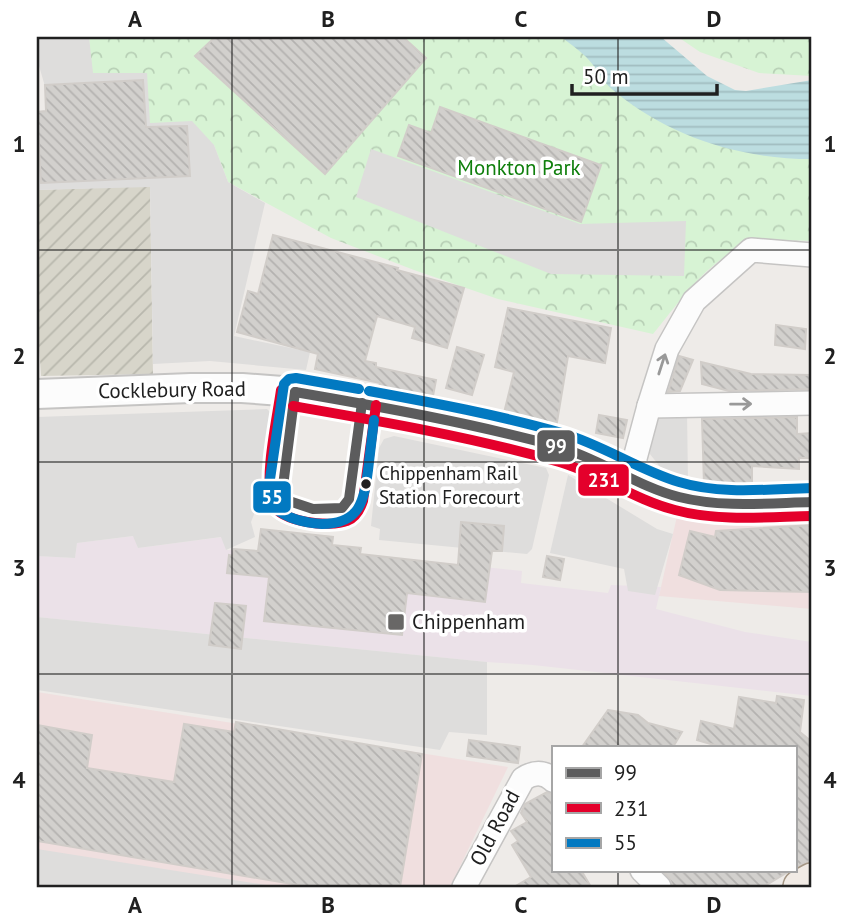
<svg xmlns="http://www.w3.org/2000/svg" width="849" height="924" font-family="'PT Sans',sans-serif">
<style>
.commercial{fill:#f0dfdf}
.industrial{fill:#ebe1e8}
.construction{fill:url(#construction-furrows)}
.park{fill:url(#park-crowns)}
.parking{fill:#dedddc}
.water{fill:url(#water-rules)}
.building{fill:url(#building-back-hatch);stroke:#d1cdc9;stroke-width:2}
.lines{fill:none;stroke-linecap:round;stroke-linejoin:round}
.minor-casing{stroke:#c5c4c3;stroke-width:26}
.tertiary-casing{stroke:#c5c4c3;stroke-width:32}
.primary-casing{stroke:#a49684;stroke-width:38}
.minor{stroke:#fcfcfc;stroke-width:23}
.tertiary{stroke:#fcfcfc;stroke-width:28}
.primary{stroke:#f1ebe5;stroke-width:35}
.bus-1-casing{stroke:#fff;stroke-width:16}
.bus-2-casing{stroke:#fff;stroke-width:16}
.bus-3-casing{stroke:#fff;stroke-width:16}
.bus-1{stroke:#5c5c5d;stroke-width:10}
.bus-2{stroke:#e4002b;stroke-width:10}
.bus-3{stroke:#0279c1;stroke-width:10}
.oneway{stroke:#999}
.grid{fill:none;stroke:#202020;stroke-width:2;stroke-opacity:0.55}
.bus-dot{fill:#202020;stroke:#fff;stroke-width:2.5}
.poi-dot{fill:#686766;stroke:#fff;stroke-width:2.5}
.labels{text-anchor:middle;stroke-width:7;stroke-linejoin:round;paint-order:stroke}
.bus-label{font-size:19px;fill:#202020;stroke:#fff;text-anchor:start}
.park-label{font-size:21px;fill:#0f7f0c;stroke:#fff}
.street-label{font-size:21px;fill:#202020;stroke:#fff}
.poi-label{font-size:21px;fill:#202020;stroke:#fff;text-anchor:start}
.line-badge{stroke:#fff;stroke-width:2.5}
.badge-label{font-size:19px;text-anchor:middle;font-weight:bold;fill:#fff}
.neatline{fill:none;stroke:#202020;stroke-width:2.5}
.grid-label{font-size:23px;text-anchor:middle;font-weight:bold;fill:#202020}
</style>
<defs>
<pattern id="construction-furrows" width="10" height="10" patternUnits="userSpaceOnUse" patternTransform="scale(1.75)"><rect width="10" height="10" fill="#d7d5ca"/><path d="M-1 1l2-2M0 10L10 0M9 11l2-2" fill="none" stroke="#b8b7ad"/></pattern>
<pattern id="park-crowns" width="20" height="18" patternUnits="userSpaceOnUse" patternTransform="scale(1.75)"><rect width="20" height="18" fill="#d7f3d4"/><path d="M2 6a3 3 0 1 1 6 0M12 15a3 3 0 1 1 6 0" fill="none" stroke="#b8d0b6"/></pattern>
<pattern id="water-rules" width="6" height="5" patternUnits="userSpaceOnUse" patternTransform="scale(1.75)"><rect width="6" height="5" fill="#bcdde0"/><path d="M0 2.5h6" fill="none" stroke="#a1bdc0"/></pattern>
<pattern id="building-back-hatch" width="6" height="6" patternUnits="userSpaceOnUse" patternTransform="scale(1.75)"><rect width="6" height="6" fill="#d2d0cd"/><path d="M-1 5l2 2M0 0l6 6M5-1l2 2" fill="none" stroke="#b4b2b0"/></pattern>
</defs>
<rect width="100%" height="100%" fill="#eeebe8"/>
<g class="commercial">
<path d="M 677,516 L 757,527 L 812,522 L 812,609 L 659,596 Z"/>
<path d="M 37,692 L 508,767 L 450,887 L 37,887 Z"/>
</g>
<path class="industrial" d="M 261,529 L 333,537 L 332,545 L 361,548 L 360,554 L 522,571 L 521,583 L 608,593 L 611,585 L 661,587 L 656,609 L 745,632 L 812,642 L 812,696 L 533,665 L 487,662 L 37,617 L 37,556 L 75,558 L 77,543 L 134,536 L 138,548 L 222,537 L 226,550 L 258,551 Z"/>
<path class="construction" d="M 150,186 L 153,374 L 41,376 L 37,310 L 37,190 Z"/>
<g class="park">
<path d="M 89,37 L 569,37 L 811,152 L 811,241 C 792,241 770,239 752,244 C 708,257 680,302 653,334 L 498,299 L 414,270 L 331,238 L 228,182 L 214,145 L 150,123 L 92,73 Z"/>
<path d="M 678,37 L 812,37 L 812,76 L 759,73 L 700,52 Z"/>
</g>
<g class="parking">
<path d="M 37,37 L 89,37 L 93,73 L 147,73 L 150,123 L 192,121 L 214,145 L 228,182 L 265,203 L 234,336 L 310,352 L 306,370 L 210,361 L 153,364 L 150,187 L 37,190 L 37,160 L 47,127 L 49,100 L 37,59 Z"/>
<path d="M 371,149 L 580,224 L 686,221 L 684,276 L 551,274 L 356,197 Z"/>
<path d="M 267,409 L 274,416 L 267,482 L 251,522 L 255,537 L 226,550 L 221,537 L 138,548 L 133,536 L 77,543 L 75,558 L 37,556 L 37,417 Z"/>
<path d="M 657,410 L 687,411 L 688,482 L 661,468 L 646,449 Z"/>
<path d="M 394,436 L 546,468 L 549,475 L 532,549 L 527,554 L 379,540 L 380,529 L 371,526 L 379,448 L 384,439 Z"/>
<path d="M 568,475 L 657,529 L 673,534 L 655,595 L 628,591 L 624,569 L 550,553 Z"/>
<path d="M 37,617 L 487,662 L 487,735 L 449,732 L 440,750 L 37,690 Z"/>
<path d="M 37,849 L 279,887 L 37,887 Z"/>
</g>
<path class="water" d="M 561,37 L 661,37 L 707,76 L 735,90 L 746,91 L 812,80 L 812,159 C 740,159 669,137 613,90 C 604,83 600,74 593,65 C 585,54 572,45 561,37 Z"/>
<g class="building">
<path d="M 215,37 L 403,37 L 426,58 L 325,174 L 195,56 Z"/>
<path d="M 143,80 L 146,127 L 187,126 L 190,176 L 41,183 L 37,112 L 46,111 L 45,85 Z"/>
<path d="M 440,107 L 601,165 L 581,222 L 398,156 L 409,125 L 431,133 Z"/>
<path d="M 273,235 L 398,268 L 397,270 L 464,288 L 447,348 L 412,338 L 415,327 L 377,316 L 365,361 L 376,363 L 376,367 L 436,380 L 432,401 L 378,390 L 380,383 L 315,369 L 318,354 L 237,332 L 248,291 L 258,294 Z"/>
<path d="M 508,308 L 611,328 L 605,363 L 568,356 L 556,428 L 503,417 L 514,372 L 495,367 Z"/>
<path d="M 776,325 L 806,329 L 805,349 L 775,345 Z"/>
<path d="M 457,347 L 484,355 L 472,395 L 446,388 Z"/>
<path d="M 679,356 L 693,360 L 680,391 L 668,392 Z"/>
<path d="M 701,362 L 751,374 L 812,375 L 812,389 L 729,391 L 702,384 Z"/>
<path d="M 599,415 L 627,420 L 623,438 L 596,433 Z"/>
<path d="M 797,417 L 797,434 L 812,433 L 812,458 L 799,458 L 799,469 L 752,466 L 752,485 L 704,484 L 702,419 Z"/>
<path d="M 461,522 L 504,526 L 502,551 L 492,551 L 485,602 L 407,593 L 402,635 L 264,621 L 269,577 L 227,573 L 229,555 L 233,556 L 234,549 L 258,551 L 261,529 L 333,537 L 332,545 L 361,548 L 360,554 L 458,565 Z"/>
<path d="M 812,525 L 812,592 L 720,590 L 679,575 L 690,531 L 715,537 L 716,531 Z"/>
<path d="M 547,556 L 564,559 L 560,580 L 543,577 Z"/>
<path d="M 215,603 L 246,606 L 241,649 L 209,645 Z"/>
<path d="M 777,696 L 804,700 L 800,732 L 812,742 L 812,860 L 795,867 L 795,747 L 721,747 L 697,740 L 701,721 L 734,729 L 739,697 L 776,703 Z"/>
<path d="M 608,710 L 638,715 L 648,723 L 682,732 L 673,747 L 582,747 Z"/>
<path d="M 236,722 L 422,754 L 400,887 L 310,887 L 37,841 L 37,725 L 92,735 L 87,768 L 174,782 L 184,724 L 234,732 Z"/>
<path d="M 469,740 L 520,747 L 518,763 L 467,756 Z"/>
<path d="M 547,792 L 553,794 L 553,870 L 581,870 L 591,887 L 514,887 L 531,877 L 512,845 L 518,841 L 511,831 L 527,822 L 521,813 L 525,804 Z"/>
<path d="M 665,870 L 791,870 L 763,887 L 673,887 L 669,878 L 663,871 Z"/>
</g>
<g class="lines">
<g class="minor-casing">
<g id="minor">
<path d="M 649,406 L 812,403"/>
<path d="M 630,477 L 649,406 L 667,349 L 694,301 L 751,250 L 812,255"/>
<path d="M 642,870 L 659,887"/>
<path d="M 464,887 L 523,779 C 533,772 544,771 553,780"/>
</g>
</g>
<g class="tertiary-casing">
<path id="tertiary" d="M 37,394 L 191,388 L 242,388 L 295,392 L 362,403 L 558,446 L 590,457 L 654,488 L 682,498 L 709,501 L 812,502"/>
</g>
<g class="primary-casing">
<path id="primary" d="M 801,887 L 812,881"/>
</g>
<use href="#minor" class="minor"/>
<use href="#tertiary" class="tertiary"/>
<use href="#primary" class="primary"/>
<g class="bus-1-casing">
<g id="bus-1">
<path d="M 295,392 C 382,407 471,423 556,446 C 599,458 636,486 679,497 C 722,508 769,503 812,502"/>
<path d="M 295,392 L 283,486 L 286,500 L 313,509 L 342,508 L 349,499 L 362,403"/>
</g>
</g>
<g class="bus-2-casing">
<g id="bus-2">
<path d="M 281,390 C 277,419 264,477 272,503 C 279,522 330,528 347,521 C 356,518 360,510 363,501 L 376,405"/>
<path d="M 293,406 C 379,421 467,436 552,460 C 595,471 632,499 675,510 C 719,522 767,517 812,516"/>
</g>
</g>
<g class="bus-3-casing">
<g id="bus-3">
<path d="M 359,389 L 296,378 L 289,379 L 284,384 L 269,486 L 276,509 C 288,519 306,523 322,524 C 360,524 364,501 368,470 C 370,453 372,437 374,420"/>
<path d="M 369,391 C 434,403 499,415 562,433 C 603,445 639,470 679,482 C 721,495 769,489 812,488"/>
</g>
</g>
<use href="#bus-1" class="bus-1"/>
<use href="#bus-2" class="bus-2"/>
<use href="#bus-3" class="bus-3"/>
</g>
<defs><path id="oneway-shaft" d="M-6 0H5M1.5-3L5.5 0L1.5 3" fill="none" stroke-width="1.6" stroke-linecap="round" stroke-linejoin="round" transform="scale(1.75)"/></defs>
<g class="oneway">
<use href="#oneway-shaft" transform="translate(662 364) rotate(-72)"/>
<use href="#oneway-shaft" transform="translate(741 404) rotate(-1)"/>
</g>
<path class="grid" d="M 232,37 L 232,887M 424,37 L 424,887M 618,37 L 618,747M 37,250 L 812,250M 37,462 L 812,462M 37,674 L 812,674M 618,870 L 618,887"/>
<circle class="bus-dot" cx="366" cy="484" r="6"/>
<rect class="poi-dot" x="387" y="613" width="18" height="18" rx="3.5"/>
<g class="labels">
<g class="bus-label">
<text x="379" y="480">Chippenham Rail<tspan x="379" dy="24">Station Forecourt</tspan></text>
</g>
<g class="park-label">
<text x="519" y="175">Monkton Park</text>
</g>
<g class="street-label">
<text transform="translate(172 390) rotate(-1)" y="7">Cocklebury Road</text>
<text transform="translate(495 828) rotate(-62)" y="7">Old Road</text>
</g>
<g class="poi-label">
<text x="412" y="629">Chippenham</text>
</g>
</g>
<g class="line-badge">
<rect x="536" y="429" width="40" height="34" rx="7" fill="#5c5c5d"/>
<rect x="577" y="463" width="53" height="34" rx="7" fill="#e4002b"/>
<rect x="252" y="480" width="40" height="34" rx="7" fill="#0279c1"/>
</g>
<g class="badge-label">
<text x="556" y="453">99</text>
<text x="604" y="487">231</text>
<text x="272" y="504">55</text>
</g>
<rect width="849" height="924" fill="none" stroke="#ffffff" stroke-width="77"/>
<rect x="552" y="746" width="245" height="126" fill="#ffffff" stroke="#a6a6a6" stroke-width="2"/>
<rect x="566" y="768" width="35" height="10" fill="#5c5c5d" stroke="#a6a6a6" stroke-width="2"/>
<text x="614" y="780" font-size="21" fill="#202020">99</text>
<rect x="566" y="803" width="35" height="10" fill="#e4002b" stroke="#a6a6a6" stroke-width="2"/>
<text x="614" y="816" font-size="21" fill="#202020">231</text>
<rect x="566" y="838" width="35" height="10" fill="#0279c1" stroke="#a6a6a6" stroke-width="2"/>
<text x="614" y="850" font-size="21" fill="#202020">55</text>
<path d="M572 84v10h145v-10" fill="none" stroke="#202020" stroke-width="3.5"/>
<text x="583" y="84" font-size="21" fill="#202020" stroke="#ffffff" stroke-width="5" paint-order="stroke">50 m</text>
<rect x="38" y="38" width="772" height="848" class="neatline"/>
<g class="grid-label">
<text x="135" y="27">A</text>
<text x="328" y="27">B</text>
<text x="521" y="27">C</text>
<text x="714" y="27">D</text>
<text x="19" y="152">1</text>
<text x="830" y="152">1</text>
<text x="19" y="364">2</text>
<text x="830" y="364">2</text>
<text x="19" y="576">3</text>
<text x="830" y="576">3</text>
<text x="19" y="788">4</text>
<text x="830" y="788">4</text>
<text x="135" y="913">A</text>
<text x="328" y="913">B</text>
<text x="521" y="913">C</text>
<text x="714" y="913">D</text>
</g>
</svg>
